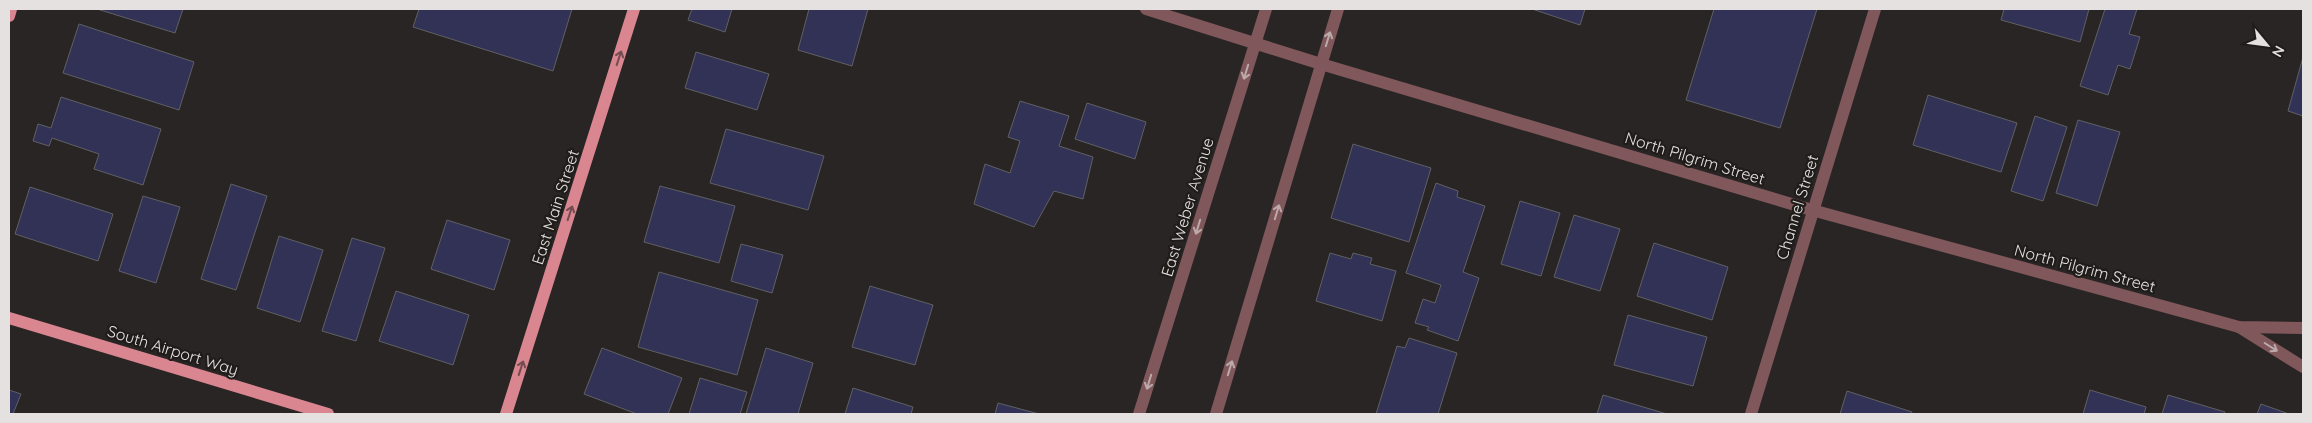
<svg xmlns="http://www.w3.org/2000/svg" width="2312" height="423" font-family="Quicksand,sans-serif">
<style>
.building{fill:#313255;stroke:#606064}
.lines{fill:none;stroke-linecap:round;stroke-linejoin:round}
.minor{stroke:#80575b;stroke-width:12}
.major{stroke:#da8690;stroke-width:12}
.oneway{stroke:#bcaaab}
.oneway2{stroke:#734c4f}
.labels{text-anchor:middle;stroke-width:4.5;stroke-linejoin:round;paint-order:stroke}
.street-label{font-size:16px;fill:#e4e1e0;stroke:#1f1c1a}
</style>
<rect width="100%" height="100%" fill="#292524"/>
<g class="building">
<path d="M 97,9 L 183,9 L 175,33 Z"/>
<path d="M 419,9 L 572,9 L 553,71 L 413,27 Z"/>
<path d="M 692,9 L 732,9 L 725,32 L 688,20 Z"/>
<path d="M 809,9 L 868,9 L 852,66 L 798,50 Z"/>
<path d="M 1532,9 L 1585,9 L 1580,25 Z"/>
<path d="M 1714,9 L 1817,9 L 1780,128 L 1686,100 Z"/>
<path d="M 2004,9 L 2089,9 L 2080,42 L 2001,20 Z"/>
<path d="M 2105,9 L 2137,9 L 2129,34 L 2140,37 L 2130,69 L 2118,65 L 2108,95 L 2080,86 Z"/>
<path d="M 79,24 L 194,62 L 179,110 L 63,73 Z"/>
<path d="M 696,52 L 769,74 L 757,110 L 685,88 Z"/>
<path d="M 2303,57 L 2303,116 L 2288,111 Z"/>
<path d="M 1928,95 L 2017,123 L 2001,172 L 1913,145 Z"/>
<path d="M 61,97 L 161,129 L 143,185 L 94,169 L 99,154 L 52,138 L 49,146 L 33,141 L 38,124 L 51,128 Z"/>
<path d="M 1020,101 L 1069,116 L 1059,146 L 1093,157 L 1083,199 L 1054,191 L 1034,227 L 974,204 L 985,164 L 1010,173 L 1020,141 L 1008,137 Z"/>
<path d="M 1087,103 L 1146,122 L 1135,159 L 1075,139 Z"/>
<path d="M 2035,116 L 2067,127 L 2043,201 L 2011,191 Z"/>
<path d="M 2078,120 L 2120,132 L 2097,206 L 2056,193 Z"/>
<path d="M 726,129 L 824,156 L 808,210 L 710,183 Z"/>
<path d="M 1353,144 L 1431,168 L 1409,242 L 1331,218 Z"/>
<path d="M 1436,183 L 1458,191 L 1457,197 L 1485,206 L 1463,272 L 1479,278 L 1458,341 L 1427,330 L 1429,327 L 1415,323 L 1423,299 L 1435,303 L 1441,285 L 1406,273 Z"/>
<path d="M 231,184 L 267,196 L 236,290 L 201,279 Z"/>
<path d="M 660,186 L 735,206 L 719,263 L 644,242 Z"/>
<path d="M 30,187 L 113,214 L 98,261 L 15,234 Z"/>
<path d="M 143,196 L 180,207 L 156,283 L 119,271 Z"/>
<path d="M 1520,201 L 1560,213 L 1541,276 L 1501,264 Z"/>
<path d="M 1574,215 L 1620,229 L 1600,291 L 1554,277 Z"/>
<path d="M 447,220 L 510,240 L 494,290 L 431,269 Z"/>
<path d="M 279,236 L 323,250 L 300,322 L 257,308 Z"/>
<path d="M 352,238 L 385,248 L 356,341 L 322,331 Z"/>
<path d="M 1654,243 L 1728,267 L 1712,320 L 1637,296 Z"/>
<path d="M 741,244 L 783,255 L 772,293 L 731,281 Z"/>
<path d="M 1330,253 L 1351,259 L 1353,253 L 1372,258 L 1370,264 L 1396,271 L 1382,321 L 1316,301 Z"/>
<path d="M 659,272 L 758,300 L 737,375 L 638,347 Z"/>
<path d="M 870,286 L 933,305 L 915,365 L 852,347 Z"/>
<path d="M 396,291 L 469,315 L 453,365 L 379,341 Z"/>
<path d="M 1628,315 L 1707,337 L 1693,386 L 1614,365 Z"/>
<path d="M 1409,338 L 1457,353 L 1438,414 L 1376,414 L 1397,346 L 1405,348 Z"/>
<path d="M 602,348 L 682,378 L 668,414 L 637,414 L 584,394 Z"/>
<path d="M 766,348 L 813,363 L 798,414 L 746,414 Z"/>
<path d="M 700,378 L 747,392 L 740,414 L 689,414 Z"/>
<path d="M 853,388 L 913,407 L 911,414 L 845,414 Z"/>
<path d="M 9,390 L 21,394 L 13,414 L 9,414 Z"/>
<path d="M 2090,390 L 2146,407 L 2144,414 L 2083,414 Z"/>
<path d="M 1847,391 L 1912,412 L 1911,414 L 1840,414 Z"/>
<path d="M 1603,395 L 1667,414 L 1597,414 Z"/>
<path d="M 2168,395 L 2225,412 L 2224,414 L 2162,414 Z"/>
<path d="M 998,403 L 1039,414 L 995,414 Z"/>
<path d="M 2261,404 L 2289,414 L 2257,414 Z"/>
</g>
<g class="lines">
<g class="minor">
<path d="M 1146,9 L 1321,64 L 1812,210 L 2239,327 L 2303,328"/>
<path d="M 2239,327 L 2303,367"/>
<path d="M 1139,414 L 1266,9"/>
<path d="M 1216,414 L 1338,9"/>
<path d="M 1751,414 L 1875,9"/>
</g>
<g class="major">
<path d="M 9,16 L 11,9"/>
<path d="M 9,318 L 328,414"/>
<path d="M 506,414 L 634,9"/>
</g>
</g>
<defs><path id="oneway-shaft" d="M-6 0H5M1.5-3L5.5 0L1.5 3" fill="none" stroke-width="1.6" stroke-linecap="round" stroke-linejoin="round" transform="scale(1.25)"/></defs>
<g class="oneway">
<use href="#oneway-shaft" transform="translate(1328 39) rotate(-73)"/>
<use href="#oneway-shaft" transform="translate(1246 72) rotate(107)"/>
<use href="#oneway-shaft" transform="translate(1277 212) rotate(-73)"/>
<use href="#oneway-shaft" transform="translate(1198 227) rotate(107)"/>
<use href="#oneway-shaft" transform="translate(2271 347) rotate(32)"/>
<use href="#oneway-shaft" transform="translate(1230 368) rotate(-73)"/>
<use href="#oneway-shaft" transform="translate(1149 382) rotate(107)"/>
</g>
<g class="oneway2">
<use href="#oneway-shaft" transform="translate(619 58) rotate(-72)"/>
<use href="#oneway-shaft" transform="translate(570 213) rotate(-72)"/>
<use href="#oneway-shaft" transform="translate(521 368) rotate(-72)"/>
</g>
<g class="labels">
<g class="street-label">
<text transform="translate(1695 158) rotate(17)" y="6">North Pilgrim Street</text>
<text transform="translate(555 207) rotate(-72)" y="6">East Main Street</text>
<text transform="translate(1187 207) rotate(-73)" y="6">East Weber Avenue</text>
<text transform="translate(1797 207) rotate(-73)" y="6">Channel Street</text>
<text transform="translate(2085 268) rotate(15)" y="6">North Pilgrim Street</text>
<text transform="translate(173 350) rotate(17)" y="6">South Airport Way</text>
</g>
</g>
<rect width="2312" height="423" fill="none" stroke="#e4e1e0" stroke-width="20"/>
<g transform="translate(2267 45) rotate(119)" stroke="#1f1c1a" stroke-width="4" paint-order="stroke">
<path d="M0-4L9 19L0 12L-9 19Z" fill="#e4e1e0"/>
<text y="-8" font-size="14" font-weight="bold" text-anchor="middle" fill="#e4e1e0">N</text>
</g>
</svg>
